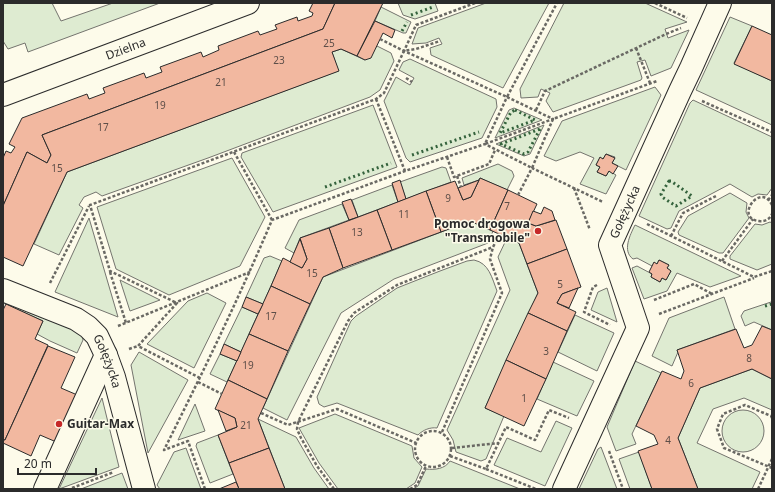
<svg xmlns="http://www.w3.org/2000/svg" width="775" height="492" font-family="'Noto Sans',sans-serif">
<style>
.green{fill:#deebd1;stroke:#74746e}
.building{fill:#f2b8a0;stroke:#2b2b2b}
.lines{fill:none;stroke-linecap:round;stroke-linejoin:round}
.minor-casing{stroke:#2b2b2b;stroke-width:24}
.path{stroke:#6a6964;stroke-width:2.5;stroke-dasharray:3 2;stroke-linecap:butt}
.minor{stroke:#fdfbea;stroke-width:22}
.hedge{stroke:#34623c;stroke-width:3;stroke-dasharray:2 3;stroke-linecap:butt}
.poi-dot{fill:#c62828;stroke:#fdfbea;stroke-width:1.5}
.labels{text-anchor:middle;stroke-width:3;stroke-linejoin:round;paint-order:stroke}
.number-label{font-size:10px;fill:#5d4e48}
.street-label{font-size:12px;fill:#2b2b2b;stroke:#fdfbea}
.poi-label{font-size:12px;font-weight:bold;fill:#2b2b2b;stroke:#fdfbea;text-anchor:end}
</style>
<rect width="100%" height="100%" fill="#fdfbea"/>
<g class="green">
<path d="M 3,3 L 52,3 L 61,21 L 113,3 L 160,3 L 28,52 L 25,43 L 8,49 L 3,41 Z"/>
<path d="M 398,3 L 435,3 L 438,11 L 415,19 L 403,15 Z"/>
<path d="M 486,3 L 549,3 L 503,88 L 431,55 L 430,48 L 442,44 L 439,38 L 426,43 L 412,44 L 418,28 Z"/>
<path d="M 564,3 L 645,3 L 687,22 L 665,29 L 668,38 L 689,30 L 671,68 L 651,76 L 645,60 L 637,62 L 642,78 L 641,80 L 553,112 L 546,101 L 550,93 L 541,89 L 538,97 L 521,98 L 520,89 Z"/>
<path d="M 381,7 L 411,22 L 406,33 L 403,33 L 375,21 Z"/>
<path d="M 730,17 L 752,26 L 734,63 L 772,81 L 772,125 L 696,90 Z"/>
<path d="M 377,46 L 391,53 L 394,61 L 380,90 L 370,97 L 208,158 L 102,196 L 96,192 L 84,197 L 79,205 L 83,208 L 59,255 L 34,244 L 67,172 L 338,71 L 332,52 L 341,49 L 365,60 Z"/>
<path d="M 410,59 L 496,99 L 497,107 L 482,138 L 410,162 L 406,158 L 384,101 L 396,77 L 410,85 L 414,78 L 399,70 L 403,62 Z"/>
<path d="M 655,87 L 661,95 L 626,170 L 612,163 L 615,157 L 606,154 L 603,159 L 600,158 L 596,165 L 600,167 L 597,172 L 606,176 L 609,171 L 616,175 L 606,194 L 580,184 L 594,158 L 580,152 L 556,161 L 544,156 L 562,121 Z"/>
<path d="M 693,100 L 772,137 L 772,188 L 767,195 L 758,194 L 752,197 L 730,184 L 679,211 L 671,228 L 667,229 L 639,216 L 690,103 Z"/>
<path d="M 373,105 L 397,167 L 273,212 L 241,157 L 242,153 Z"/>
<path d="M 514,108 L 542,120 L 495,138 L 509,110 Z"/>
<path d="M 544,125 L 530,154 L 524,156 L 496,144 Z"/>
<path d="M 232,158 L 265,217 L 240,266 L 169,295 L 116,269 L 97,207 Z"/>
<path d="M 498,164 L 512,171 L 514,176 L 507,190 L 480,178 L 479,180 L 464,185 L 462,178 Z"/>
<path d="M 442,167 L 446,168 L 451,182 L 406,199 L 400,182 Z"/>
<path d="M 392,185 L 398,202 L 358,217 L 352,200 Z"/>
<path d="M 730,193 L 747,203 L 746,212 L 749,218 L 723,253 L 719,253 L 679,235 L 678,232 L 688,216 Z"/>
<path d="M 342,204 L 349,220 L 300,238 L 294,253 L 285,248 L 299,220 Z"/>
<path d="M 89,218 L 118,317 L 55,292 Z"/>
<path d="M 470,221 L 493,231 L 488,243 L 394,279 L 341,313 L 287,420 L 263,408 L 323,277 Z"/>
<path d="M 770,222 L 772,223 L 772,264 L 757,270 L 730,259 L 730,256 L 755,224 L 762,225 Z"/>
<path d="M 635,225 L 741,276 L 710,287 L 677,273 L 667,291 L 644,299 L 632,268 L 637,266 L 652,274 L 651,277 L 660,282 L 662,278 L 666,280 L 671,271 L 667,268 L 669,265 L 659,260 L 657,264 L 654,263 L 652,266 L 637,258 L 633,259 C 622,251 630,235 635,225 Z"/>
<path d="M 507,238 L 519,243 L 538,293 L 485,408 L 504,416 L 486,459 L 481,461 L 456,452 L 453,440 L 447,430 L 510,290 L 498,257 Z"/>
<path d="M 270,256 L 282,261 L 263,304 L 246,297 L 264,258 Z"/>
<path d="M 474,260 C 489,263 492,278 497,291 L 437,428 C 430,427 423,430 418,435 L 337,403 L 324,407 L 319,404 L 317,397 L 351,321 L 356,316 L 397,288 L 440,271 L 467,261 Z"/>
<path d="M 120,280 L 160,300 L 130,311 Z"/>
<path d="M 607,288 L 617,322 L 591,310 L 598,292 Z"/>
<path d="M 207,293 L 226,303 L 194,368 L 147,344 L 188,301 Z"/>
<path d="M 3,295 L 82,333 L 83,340 L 77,353 L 50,341 L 37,334 L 43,321 L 3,303 Z"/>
<path d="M 724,297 L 735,329 L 677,350 L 678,352 L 672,366 L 652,356 L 669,318 Z"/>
<path d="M 772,301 L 772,330 L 754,322 L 745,326 L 741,316 L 744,311 L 771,302 Z"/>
<path d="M 242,307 L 258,314 L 241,352 L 224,344 Z"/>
<path d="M 575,315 L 614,333 L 597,371 L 558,352 Z"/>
<path d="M 139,352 L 188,380 L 148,453 L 131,365 Z"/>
<path d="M 220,354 L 237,361 L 227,382 L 210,374 Z"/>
<path d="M 635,361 L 661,373 L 632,434 L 636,444 L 616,451 L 607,427 Z"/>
<path d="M 553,362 L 594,381 L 577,416 L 537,399 Z"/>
<path d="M 752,369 L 772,379 L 772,410 L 744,398 L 713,409 L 697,443 L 760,472 L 752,489 L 698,489 L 678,438 L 700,388 Z"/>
<path d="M 102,398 L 119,467 L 59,489 Z"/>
<path d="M 195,404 L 205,431 L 178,440 Z"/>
<circle cx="743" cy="431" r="21"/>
<path d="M 335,414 L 412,446 L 414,458 L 422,467 L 415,483 L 406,489 L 338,489 L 319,463 L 299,428 Z"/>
<path d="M 258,419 L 296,437 L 314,468 L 329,489 L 285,489 Z"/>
<path d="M 556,421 L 572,428 L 545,486 L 494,465 L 507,438 L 541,452 Z"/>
<path d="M 218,435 L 233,474 L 210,483 L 196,446 L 197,443 Z"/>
<path d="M 601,447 L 617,489 L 579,489 L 598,449 Z"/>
<path d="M 186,448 L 201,489 L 160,489 L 157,485 L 174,452 Z"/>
<path d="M 639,452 L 652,489 L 630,489 L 619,459 Z"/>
<path d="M 450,461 L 520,489 L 413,489 L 418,486 L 426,469 C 435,470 445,469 450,461 Z"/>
<path d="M 122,473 L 128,489 L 81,489 Z"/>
</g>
<g class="building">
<path d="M 313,3 L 335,3 L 323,29 L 42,135 L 51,155 L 47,163 L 27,152 L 3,206 L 3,158 L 6,151 L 11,153 L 15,147 L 9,144 L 22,118 L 87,94 L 89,99 L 105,93 L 103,88 L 144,73 L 146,78 L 162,72 L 160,67 L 201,52 L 203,57 L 219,50 L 218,46 L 258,31 L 260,35 L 277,29 L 275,25 L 297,17 L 298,21 L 312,16 L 313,13 L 309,11 Z"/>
<path d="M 335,3 L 383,3 L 357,56 L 341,49 L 332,52 L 339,71 L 67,172 L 23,266 L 3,257 L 3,206 L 27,152 L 47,163 L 51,155 L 42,135 L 323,29 Z"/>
<path d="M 375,21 L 395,30 L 392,38 L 383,33 L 371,58 L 365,60 L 357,56 Z"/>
<path d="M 752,26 L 772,35 L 772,81 L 734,64 Z"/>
<path d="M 606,154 L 615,158 L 612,163 L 618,166 L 613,174 L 609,171 L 606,176 L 597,172 L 600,167 L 596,165 L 600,157 L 603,159 Z"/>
<path d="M 480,178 L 508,190 L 490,230 L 470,221 L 441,232 L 426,191 L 455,181 L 463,200 L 471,197 Z"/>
<path d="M 400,180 L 406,199 L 398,202 L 392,183 Z"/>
<path d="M 479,180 L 471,197 L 463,200 L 458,188 Z"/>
<path d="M 508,190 L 537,204 L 528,223 L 536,226 L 556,220 L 567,249 L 527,264 L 519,243 L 490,230 Z"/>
<path d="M 426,191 L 441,232 L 392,250 L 377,210 Z"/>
<path d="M 351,199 L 358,217 L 349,220 L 342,202 Z"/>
<path d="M 544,207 L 552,211 L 555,220 L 536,226 L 528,223 L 533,211 L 541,214 Z"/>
<path d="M 377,210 L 392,250 L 343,268 L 329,228 Z"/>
<path d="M 329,228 L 343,268 L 323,277 L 310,304 L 271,286 L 283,258 L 302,268 L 307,259 L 300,238 Z"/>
<path d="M 300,239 L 307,259 L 302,268 L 290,262 Z"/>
<path d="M 567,249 L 581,287 L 562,294 L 557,303 L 576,312 L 567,331 L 528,313 L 538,293 L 527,264 Z"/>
<path d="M 659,260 L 669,265 L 667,268 L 671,271 L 666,280 L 662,278 L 660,282 L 651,277 L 652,274 L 649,272 L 654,262 L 657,264 Z"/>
<path d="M 271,286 L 310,304 L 288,351 L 249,334 Z"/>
<path d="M 578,288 L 569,308 L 557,303 L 562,294 Z"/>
<path d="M 246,297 L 263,304 L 258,314 L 242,307 Z"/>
<path d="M 6,304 L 43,321 L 35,339 L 48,345 L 5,440 L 3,440 L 3,310 Z"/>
<path d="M 528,313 L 567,331 L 546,379 L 506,360 Z"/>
<path d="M 762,326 L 772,330 L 772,379 L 752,369 L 700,388 L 678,438 L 698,489 L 652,489 L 638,451 L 658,444 L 654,435 L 636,426 L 662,371 L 681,379 L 684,371 L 677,350 L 736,329 L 744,348 L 752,345 Z"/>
<path d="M 249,334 L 288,351 L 267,399 L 228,380 Z"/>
<path d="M 224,344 L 241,352 L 237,361 L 220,354 Z"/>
<path d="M 48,346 L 75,357 L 61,388 L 82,397 L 61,444 L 40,435 L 31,456 L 3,443 L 3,440 L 5,440 Z"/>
<path d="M 506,360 L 546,379 L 524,426 L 485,408 Z"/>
<path d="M 228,380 L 267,399 L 258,419 L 269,448 L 229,463 L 218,435 L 237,427 L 235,418 L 215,409 Z"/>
<path d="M 218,410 L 235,418 L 237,427 L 226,431 Z"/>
<path d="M 269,448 L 285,489 L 239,489 L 229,463 Z"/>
<path d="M 236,482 L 239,489 L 219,489 Z"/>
</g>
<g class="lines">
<g class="minor-casing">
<g id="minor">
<path id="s1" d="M 3,95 L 248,3"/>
<path id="s2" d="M 3,290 L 76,319 L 88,327 L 97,336 L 106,355 L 114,377 L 144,489"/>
<path d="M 45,489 L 106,355"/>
<path id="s3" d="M 564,489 L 638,328 L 610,245 L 680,91 L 691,68 L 720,3"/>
</g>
</g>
<g class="path">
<path d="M 475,3 L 416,25 L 404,51 L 507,97 L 557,3"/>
<path d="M 655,3 L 687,18"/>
<path d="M 380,39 L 404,51"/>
<path d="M 636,48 L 650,83"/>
<path d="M 406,78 L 412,82"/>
<path d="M 507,97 L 553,119 L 485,144 Z"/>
<path d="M 376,99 L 405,171"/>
<path d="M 702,101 L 772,132"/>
<path d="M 536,110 L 545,91 L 666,34 L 681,28"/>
<path d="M 234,152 L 272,220"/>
<path d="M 447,157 L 454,177 L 489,164 L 495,150"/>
<path d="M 457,176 L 461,187"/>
<path d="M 574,188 L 590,230"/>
<path d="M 518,195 L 532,168 L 603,202"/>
<path d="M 768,200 L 772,195"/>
<path d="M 772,205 C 760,181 734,219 759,221 C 765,222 770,219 772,214"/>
<path d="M 647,224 L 754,277 L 772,271"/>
<path d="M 671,236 L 683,213 L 716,196"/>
<path d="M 722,261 L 753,219"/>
<path d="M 110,272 L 126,323"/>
<path d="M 50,283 L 89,206"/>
<path d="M 597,285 L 593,287 L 584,312 L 610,325"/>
<path d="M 654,300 L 694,284 L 712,294"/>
<path d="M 659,314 L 754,278"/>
<path d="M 118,326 L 250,272"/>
<path d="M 129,349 L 138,346"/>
<path d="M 200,378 L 138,346 L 177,303 L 110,271 L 90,205 L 376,99 L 384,93 L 404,51 L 416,49 L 440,41"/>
<path d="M 198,382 L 222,394"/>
<path d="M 261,413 L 288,425 L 337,409 L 416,443"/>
<path d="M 772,418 L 771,416 L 745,405 L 723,414 L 717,429 L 724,448 L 772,468"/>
<circle cx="433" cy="449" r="18"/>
<path d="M 442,432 L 502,293 L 490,259 L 493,247 L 500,234"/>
<path d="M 452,448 L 499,443"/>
<path d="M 609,451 L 623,489"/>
<path d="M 450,456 L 486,469 L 506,427 L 535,440 L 549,410 L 569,418"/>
<path d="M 486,469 L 536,489"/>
<path d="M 72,488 L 114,472"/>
<path d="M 205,489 L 188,441 L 164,450 C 202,374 239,298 272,220 L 405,171 L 485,144 L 532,168 L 553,119 L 657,81"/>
<path d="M 334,489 L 317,466 L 301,438 L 297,429 L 298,422 L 348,321 L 354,313 L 397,285 L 493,247"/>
<path d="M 410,489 L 417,485 L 426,466"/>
<path d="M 758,489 L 772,459"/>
</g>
<use href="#minor" class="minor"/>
<g class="hedge">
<path d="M 411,15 L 433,7"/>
<path d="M 402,31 L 407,22"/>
<path d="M 515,110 L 535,120 L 500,133 L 511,112 Z"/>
<path d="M 540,129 L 528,152 L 524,154 L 501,144 Z"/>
<path d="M 412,155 L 479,132"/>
<path d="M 669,181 L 671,181 L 692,196 L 676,206 L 662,197 L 661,194 Z"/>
<path d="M 325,187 L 391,163"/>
<path d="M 765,306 L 772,304"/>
</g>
</g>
<g class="poi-dot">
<circle cx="538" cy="231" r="4"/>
<circle cx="59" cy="424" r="4"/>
</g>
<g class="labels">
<g class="number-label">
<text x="329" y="47">25</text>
<text x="279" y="64">23</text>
<text x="221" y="86">21</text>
<text x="160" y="109">19</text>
<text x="103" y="131">17</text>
<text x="57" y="172">15</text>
<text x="448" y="202">9</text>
<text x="507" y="210">7</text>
<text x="404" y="218">11</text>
<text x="357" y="236">13</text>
<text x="312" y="277">15</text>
<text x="560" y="288">5</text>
<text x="271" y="320">17</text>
<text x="546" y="355">3</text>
<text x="749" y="362">8</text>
<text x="248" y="369">19</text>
<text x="691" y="387">6</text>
<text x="524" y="402">1</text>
<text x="246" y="429">21</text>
<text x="668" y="444">4</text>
</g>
<g class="street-label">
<text dy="4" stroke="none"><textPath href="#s1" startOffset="131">Dzielna</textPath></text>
<text dy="4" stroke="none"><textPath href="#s3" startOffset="301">Gołężycka</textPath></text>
<text dy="4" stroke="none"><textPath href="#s2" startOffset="133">Gołężycka</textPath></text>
</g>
<g class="poi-label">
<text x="530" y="228">Pomoc drogowa<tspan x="530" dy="14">"Transmobile"</tspan></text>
<text x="67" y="428" text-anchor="start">Guitar-Max</text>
</g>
</g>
<rect width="775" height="492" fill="none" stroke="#2b2b2b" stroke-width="8"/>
<path d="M18 468v6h78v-6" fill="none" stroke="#2b2b2b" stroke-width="2"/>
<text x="24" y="468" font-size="12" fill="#2b2b2b" stroke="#fdfbea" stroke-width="3" paint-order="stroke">20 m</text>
</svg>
